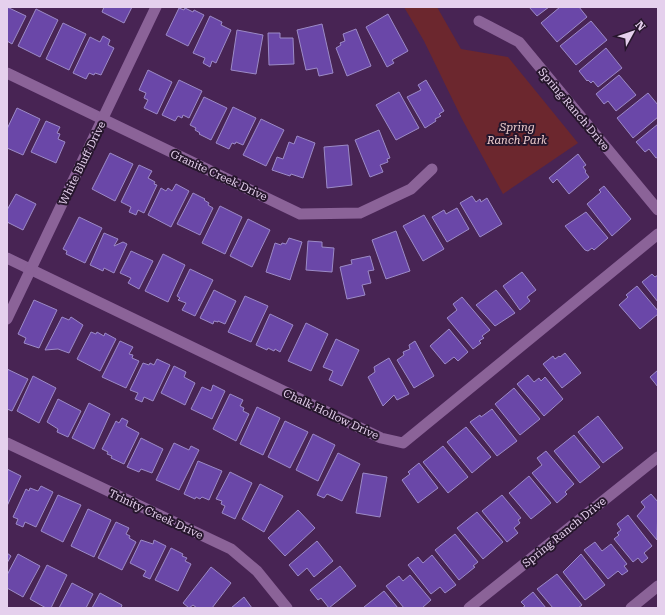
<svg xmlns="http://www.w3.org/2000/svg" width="665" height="615" font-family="'Roboto Serif',serif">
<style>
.green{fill:#6c272e}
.building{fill:#6a47a8;stroke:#9c8ac7}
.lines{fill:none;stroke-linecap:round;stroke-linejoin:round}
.minor{stroke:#8b6398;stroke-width:11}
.tertiary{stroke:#8b6398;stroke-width:11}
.labels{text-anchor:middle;stroke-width:4;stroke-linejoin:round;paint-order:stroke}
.street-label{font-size:11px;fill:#e5d0ed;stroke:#26162c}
.park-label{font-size:11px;font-style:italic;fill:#f0d0d0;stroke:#26162c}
</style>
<rect width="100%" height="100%" fill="#482454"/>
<path class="green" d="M 404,7 L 437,7 L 461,49 L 508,57 L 578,143 L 503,194 L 462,119 L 424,41 Z"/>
<g class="building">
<path d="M 7,7 L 26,16 L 12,44 L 7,41 Z"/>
<path d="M 104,7 L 132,7 L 124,23 L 102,12 Z"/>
<path d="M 529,7 L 549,7 L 537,16 Z"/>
<path d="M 560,7 L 579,7 L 587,17 L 557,42 L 541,23 Z"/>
<path d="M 179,8 L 184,10 L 185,8 L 193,12 L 194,10 L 204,15 L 188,46 L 166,35 Z"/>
<path d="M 36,9 L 58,20 L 40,57 L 18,46 Z"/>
<path d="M 388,14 L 408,51 L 392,60 L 394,63 L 387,67 L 366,27 Z"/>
<path d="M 210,16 L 222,22 L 221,25 L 231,30 L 216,63 L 212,61 L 210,67 L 203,63 L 205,58 L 193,53 Z"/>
<path d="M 591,21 L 607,40 L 576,65 L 560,46 Z"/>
<path d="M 63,23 L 86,34 L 69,70 L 46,59 Z"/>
<path d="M 322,24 L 333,73 L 319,76 L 317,68 L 306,70 L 297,30 Z"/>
<path d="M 356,29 L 371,66 L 347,76 L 336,48 L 341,45 L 340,43 L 345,41 L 343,34 Z"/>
<path d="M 237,30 L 263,35 L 256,74 L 231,70 Z"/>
<path d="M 268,33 L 280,33 L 280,38 L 293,38 L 294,64 L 269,65 Z"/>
<path d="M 103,36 L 110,40 L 108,45 L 114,48 L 101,75 L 95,73 L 94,75 L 89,73 L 86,79 L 73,73 L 90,37 L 100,42 Z"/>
<path d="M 606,48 L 622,68 L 598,87 L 593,81 L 591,83 L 588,80 L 587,81 L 579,71 Z"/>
<path d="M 148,70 L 172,82 L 157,114 L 144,108 L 148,100 L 144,98 L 146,93 L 139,90 Z"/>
<path d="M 619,75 L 636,95 L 616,111 L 608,101 L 604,104 L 596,94 Z"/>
<path d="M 179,80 L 202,91 L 189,118 L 183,115 L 182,118 L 178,116 L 175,121 L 162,115 Z"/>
<path d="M 426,80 L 444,111 L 439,114 L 441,116 L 435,119 L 436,121 L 425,128 L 407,97 L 421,90 L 418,85 Z"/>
<path d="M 399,92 L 419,128 L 396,140 L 376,105 Z"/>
<path d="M 648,93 L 658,105 L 658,117 L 633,138 L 617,118 Z"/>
<path d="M 204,97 L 227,108 L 211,140 L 199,134 L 200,133 L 195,130 L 196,128 L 190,125 Z"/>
<path d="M 233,107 L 256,118 L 243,145 L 236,142 L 235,144 L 232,143 L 229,149 L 216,143 Z"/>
<path d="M 17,108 L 40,119 L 23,155 L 7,148 L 7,129 Z"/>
<path d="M 261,119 L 284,130 L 266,166 L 243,155 Z"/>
<path d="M 46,121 L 60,127 L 57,133 L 60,134 L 58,139 L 65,142 L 56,163 L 31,152 Z"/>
<path d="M 658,124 L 658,157 L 656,158 L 649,149 L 645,152 L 636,142 Z"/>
<path d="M 379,130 L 390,158 L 387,159 L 388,162 L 380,165 L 383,172 L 370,177 L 355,140 Z"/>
<path d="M 297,136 L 315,143 L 303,178 L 291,174 L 290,176 L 272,170 L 277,157 L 283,159 L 289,142 L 294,144 Z"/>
<path d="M 348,145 L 352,185 L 327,188 L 324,147 Z"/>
<path d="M 110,153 L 133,164 L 115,201 L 92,189 Z"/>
<path d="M 578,154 L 586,165 L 583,167 L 586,171 L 585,172 L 589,177 L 569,194 L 557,179 L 553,183 L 549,178 Z"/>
<path d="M 139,165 L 152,171 L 148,178 L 155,182 L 154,184 L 157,185 L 144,213 L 138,210 L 136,215 L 129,212 L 131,207 L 121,202 Z"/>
<path d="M 176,184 L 189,191 L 171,227 L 148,215 L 161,188 L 166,191 L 168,188 L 172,191 Z"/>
<path d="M 604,186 L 631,219 L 612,236 L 587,204 L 601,192 L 599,190 Z"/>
<path d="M 193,193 L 205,199 L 204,200 L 209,203 L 208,205 L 213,208 L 200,235 L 177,224 Z"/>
<path d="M 16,194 L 36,204 L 23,230 L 7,222 L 7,210 Z"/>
<path d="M 472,196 L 476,202 L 480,199 L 481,202 L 487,198 L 502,224 L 480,237 L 460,203 Z"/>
<path d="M 220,206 L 242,217 L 225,254 L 202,243 Z"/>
<path d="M 457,208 L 469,229 L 447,242 L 432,217 L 444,210 L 446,214 Z"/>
<path d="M 586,212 L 608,238 L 594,250 L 592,248 L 588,251 L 585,250 L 565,226 Z"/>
<path d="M 424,215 L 444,249 L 423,261 L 403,226 Z"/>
<path d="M 79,217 L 102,228 L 85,263 L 66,254 L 67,251 L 63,249 Z"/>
<path d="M 248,219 L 270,230 L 252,267 L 230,256 Z"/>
<path d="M 396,231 L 410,271 L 386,279 L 372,240 Z"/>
<path d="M 104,233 L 118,239 L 114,246 L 123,242 L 127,244 L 114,273 L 104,268 L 103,271 L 90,265 Z"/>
<path d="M 289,238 L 302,242 L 290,280 L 266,272 L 275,243 L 281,245 L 282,243 L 286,244 Z"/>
<path d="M 308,241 L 322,242 L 322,247 L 334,248 L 332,272 L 306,270 Z"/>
<path d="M 131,251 L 153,261 L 139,289 L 128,283 L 131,278 L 120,273 Z"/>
<path d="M 163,254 L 185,265 L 168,302 L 145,291 Z"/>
<path d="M 370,256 L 374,270 L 368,271 L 371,283 L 362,285 L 365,295 L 347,299 L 340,267 L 352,264 L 351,260 Z"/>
<path d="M 190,269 L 213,280 L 195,316 L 182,310 L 186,303 L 178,300 L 180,298 L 177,296 Z"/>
<path d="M 522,272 L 536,290 L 527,297 L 530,301 L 520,310 L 503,286 Z"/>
<path d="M 652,274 L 655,277 L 658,275 L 658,302 L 642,282 Z"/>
<path d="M 637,286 L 658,311 L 658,314 L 640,329 L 619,305 L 628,297 L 626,295 Z"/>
<path d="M 214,290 L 236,301 L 225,324 L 218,321 L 218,322 L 214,321 L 213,324 L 200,318 Z"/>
<path d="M 496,290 L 515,313 L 495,326 L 476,305 Z"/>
<path d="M 245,296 L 268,306 L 251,342 L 228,332 Z"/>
<path d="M 462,297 L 490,330 L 482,336 L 484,338 L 479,341 L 481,343 L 473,349 L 447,318 L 457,310 L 453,304 Z"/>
<path d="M 34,300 L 57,310 L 39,348 L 24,343 L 26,338 L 18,334 Z"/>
<path d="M 270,314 L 293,325 L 280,352 L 275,349 L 274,351 L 268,348 L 267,350 L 256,345 Z"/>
<path d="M 62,317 L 69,320 L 71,317 L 83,325 L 69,353 L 58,349 L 45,350 Z"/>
<path d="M 306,323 L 328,334 L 311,371 L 288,361 Z"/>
<path d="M 449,329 L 468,352 L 458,361 L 454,357 L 445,364 L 430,346 Z"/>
<path d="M 91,332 L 96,334 L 97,332 L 104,336 L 105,333 L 116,339 L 100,371 L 77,359 Z"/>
<path d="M 336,339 L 359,350 L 342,386 L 329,380 L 333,371 L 323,367 Z"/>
<path d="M 120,341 L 133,347 L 129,354 L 133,355 L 132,358 L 139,361 L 126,388 L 102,377 Z"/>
<path d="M 415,341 L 434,376 L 414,388 L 397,360 L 404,355 L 403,352 L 410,349 L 409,345 Z"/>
<path d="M 565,353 L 581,373 L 562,388 L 543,364 L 553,356 L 555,359 L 559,356 L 560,357 Z"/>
<path d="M 389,358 L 409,394 L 397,400 L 394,395 L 383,406 L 368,377 L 375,372 L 374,367 Z"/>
<path d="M 157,359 L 170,365 L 153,401 L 144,397 L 142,402 L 135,399 L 138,393 L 130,390 L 143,363 L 149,365 L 150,363 L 154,365 Z"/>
<path d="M 174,366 L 186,372 L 184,377 L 195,383 L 185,405 L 161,393 Z"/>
<path d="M 7,369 L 28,379 L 12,411 L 7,409 Z"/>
<path d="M 658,370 L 658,387 L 650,377 Z"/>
<path d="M 528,375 L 534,382 L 539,378 L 541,381 L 545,377 L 563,399 L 544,416 L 517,384 Z"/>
<path d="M 33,376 L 56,388 L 39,423 L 17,411 Z"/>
<path d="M 213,385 L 225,391 L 212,419 L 191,409 L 202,387 L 211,391 Z"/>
<path d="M 514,388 L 540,419 L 520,435 L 495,404 Z"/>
<path d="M 230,394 L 243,400 L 240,406 L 244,408 L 243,411 L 249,414 L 236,441 L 213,429 Z"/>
<path d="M 58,399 L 81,411 L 68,437 L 57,432 L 58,429 L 47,422 Z"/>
<path d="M 89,403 L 110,414 L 94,449 L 72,438 Z"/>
<path d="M 257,407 L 280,418 L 263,455 L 240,444 Z"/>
<path d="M 492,409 L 517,441 L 497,456 L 470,422 L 480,415 L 481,417 Z"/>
<path d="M 598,416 L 623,448 L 603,463 L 578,432 Z"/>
<path d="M 122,418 L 128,421 L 126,426 L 139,433 L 124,464 L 111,458 L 112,456 L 107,454 L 108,452 L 102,449 L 116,421 L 119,423 Z"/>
<path d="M 285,421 L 308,432 L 290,468 L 268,457 Z"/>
<path d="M 466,427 L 491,457 L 472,473 L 447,442 Z"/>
<path d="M 313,434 L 335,445 L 318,481 L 296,470 Z"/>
<path d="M 574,435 L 600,467 L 580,483 L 554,451 Z"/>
<path d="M 141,438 L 163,449 L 152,473 L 141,469 L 139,472 L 127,467 Z"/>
<path d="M 174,443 L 189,450 L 191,446 L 199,450 L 179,490 L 156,480 Z"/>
<path d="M 443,446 L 468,477 L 448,493 L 423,462 Z"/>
<path d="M 546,451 L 574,484 L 565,492 L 567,494 L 557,503 L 532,473 L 542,465 L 537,458 Z"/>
<path d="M 338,453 L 360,464 L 342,501 L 327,494 L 324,498 L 317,495 Z"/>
<path d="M 198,461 L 222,471 L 209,500 L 202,497 L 200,499 L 196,497 L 195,499 L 184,494 Z"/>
<path d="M 419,463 L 438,488 L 418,503 L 402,480 L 410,474 L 408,472 Z"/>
<path d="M 7,469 L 21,476 L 7,506 Z"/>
<path d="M 230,472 L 252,483 L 235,519 L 222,513 L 225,506 L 221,504 L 222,501 L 216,499 Z"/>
<path d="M 363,473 L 387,477 L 380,517 L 356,513 Z"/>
<path d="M 529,476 L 551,503 L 531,519 L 509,493 Z"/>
<path d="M 260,484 L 283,496 L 264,532 L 242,519 Z"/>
<path d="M 41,486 L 53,492 L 36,527 L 25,522 L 23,527 L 16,524 L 18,519 L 13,517 L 26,489 L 29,491 L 30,488 L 38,491 Z"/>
<path d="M 651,494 L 658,502 L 657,540 L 637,516 L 645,507 L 641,502 Z"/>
<path d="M 58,495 L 81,505 L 63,542 L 41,531 Z"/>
<path d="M 502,495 L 521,518 L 518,520 L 520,523 L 514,528 L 518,533 L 507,542 L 482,511 Z"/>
<path d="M 88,509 L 111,520 L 94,557 L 71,546 Z"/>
<path d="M 298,510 L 315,528 L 285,556 L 268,538 Z"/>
<path d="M 477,512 L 503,542 L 483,559 L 457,528 Z"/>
<path d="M 628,515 L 652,546 L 644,553 L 648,558 L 642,563 L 638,558 L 633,562 L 614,539 L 619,535 L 617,533 L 621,530 L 617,524 Z"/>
<path d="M 116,522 L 129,528 L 126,534 L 130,536 L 129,538 L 136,542 L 122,570 L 98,558 Z"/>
<path d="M 455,534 L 478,562 L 473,566 L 475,567 L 459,580 L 435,550 Z"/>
<path d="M 141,540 L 153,544 L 154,540 L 166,546 L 150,579 L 143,576 L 146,571 L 130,563 Z"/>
<path d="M 317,541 L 333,561 L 314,577 L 307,568 L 298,576 L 289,565 Z"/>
<path d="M 595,542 L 602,551 L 611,544 L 627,564 L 624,566 L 628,571 L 622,575 L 618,571 L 608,579 L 584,550 Z"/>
<path d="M 171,548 L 183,554 L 182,556 L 187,558 L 185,561 L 191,564 L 178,591 L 155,580 Z"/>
<path d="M 7,553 L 11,556 L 7,563 Z"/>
<path d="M 18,554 L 40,566 L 23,597 L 7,588 L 7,575 Z"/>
<path d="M 581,554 L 605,585 L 585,600 L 563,572 Z"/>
<path d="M 432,555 L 456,585 L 445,593 L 440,587 L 431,594 L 408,565 L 418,557 L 423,563 Z"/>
<path d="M 47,565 L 67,575 L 51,608 L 46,608 L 30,599 Z"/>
<path d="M 340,566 L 356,586 L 329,608 L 321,598 L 318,600 L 310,590 Z"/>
<path d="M 211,567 L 231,583 L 212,608 L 197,608 L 193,605 L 189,608 L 183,603 Z"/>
<path d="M 557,574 L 582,605 L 578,608 L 553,608 L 537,589 Z"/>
<path d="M 410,575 L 431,600 L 422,608 L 404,608 L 386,586 L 399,576 L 403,581 Z"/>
<path d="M 72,583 L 93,594 L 86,608 L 59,608 Z"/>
<path d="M 384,591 L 398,608 L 364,608 L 364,607 Z"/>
<path d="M 533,592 L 546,608 L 522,608 L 525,606 L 521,602 Z"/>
<path d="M 100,593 L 122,605 L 121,608 L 92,608 Z"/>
<path d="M 244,597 L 252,608 L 231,608 Z"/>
</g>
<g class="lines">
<g class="minor">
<path d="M 479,21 L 519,42 L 658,210"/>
<path d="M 7,73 L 300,214 L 360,213 L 411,189 L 432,169"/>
<path d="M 7,258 L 381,438 L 403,443 L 658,234"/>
<path d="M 7,319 L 156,7"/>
<path d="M 7,443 L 231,549 L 257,571 L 287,608"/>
<path d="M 469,608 L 658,457"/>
</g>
<path class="tertiary" d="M 631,608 L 658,586"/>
</g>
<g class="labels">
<g class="street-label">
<text transform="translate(574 109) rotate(50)" y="4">Spring Ranch Drive</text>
<text transform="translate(82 163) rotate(-64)" y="4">White Bluff Drive</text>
<text transform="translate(219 175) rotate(25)" y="4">Granite Creek Drive</text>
<text transform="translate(331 414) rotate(25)" y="4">Chalk Hollow Drive</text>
<text transform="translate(156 514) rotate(25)" y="4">Trinity Creek Drive</text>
<text transform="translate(564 532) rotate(-39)" y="4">Spring Ranch Drive</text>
</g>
<g class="park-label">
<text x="517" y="131">Spring<tspan x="517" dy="13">Ranch Park</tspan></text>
</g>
</g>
<rect width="665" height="615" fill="none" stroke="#e5d0ed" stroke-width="16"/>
<g transform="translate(633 32) rotate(50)" stroke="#26162c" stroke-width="3" paint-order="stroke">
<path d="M0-3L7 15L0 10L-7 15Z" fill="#e5d0ed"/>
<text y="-6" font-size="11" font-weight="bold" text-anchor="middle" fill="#e5d0ed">N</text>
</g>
</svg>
